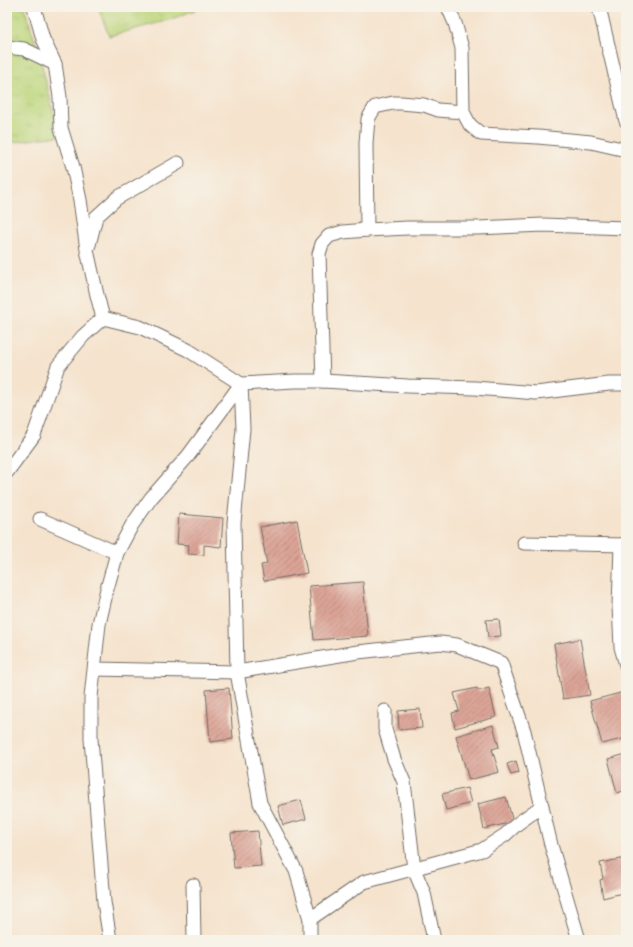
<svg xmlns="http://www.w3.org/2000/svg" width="633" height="947" font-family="Pangolin,sans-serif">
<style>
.grass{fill:url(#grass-tufts);stroke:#748052}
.building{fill:url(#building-hatch)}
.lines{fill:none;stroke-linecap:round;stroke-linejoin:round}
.minor-casing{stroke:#726b64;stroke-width:15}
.minor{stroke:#fff;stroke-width:13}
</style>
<defs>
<pattern id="grass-tufts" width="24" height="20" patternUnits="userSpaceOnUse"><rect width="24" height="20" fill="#bcd57a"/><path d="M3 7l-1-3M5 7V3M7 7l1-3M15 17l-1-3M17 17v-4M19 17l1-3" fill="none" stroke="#a2b76a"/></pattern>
<pattern id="building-hatch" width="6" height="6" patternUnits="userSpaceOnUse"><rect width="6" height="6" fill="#dca497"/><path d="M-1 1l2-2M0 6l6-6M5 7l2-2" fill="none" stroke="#b3867b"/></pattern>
</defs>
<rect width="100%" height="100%" fill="#f7f3e8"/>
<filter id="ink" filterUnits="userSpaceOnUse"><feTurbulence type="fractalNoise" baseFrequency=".025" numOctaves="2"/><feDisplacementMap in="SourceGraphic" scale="8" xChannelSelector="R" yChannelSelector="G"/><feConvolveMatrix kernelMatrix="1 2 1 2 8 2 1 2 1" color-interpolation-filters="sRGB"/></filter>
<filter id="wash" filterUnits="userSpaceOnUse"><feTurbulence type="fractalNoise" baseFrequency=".012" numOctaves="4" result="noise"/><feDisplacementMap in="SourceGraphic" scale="16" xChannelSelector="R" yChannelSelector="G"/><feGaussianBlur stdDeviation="0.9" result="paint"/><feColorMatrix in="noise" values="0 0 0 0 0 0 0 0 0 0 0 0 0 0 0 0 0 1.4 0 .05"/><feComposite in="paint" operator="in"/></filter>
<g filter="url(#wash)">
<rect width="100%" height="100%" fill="#f5e3cd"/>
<g class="grass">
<path d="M 7,7 L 24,7 L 39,53 L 59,136 L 7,143 Z"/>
<path d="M 98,7 L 197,7 L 195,10 L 169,20 L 109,36 Z"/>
</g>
<g id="blocks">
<g class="building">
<path d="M 179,514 L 223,518 L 221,547 L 204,545 L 204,555 L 188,554 L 189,545 L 177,544 Z"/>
<path d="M 297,520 L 307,573 L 264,581 L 261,565 L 267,564 L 260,527 Z"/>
<path d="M 363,582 L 368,636 L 314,640 L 309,586 Z"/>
<path d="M 499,619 L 501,636 L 488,637 L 486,620 Z"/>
<path d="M 580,639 L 590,695 L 563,699 L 554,644 Z"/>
<path d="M 229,688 L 233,739 L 210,742 L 206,690 Z"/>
<path d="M 477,688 L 478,691 L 489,688 L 496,717 L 455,728 L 452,713 L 459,711 L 454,693 Z"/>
<path d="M 624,692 L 626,698 L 626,738 L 602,744 L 590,701 Z"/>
<path d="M 420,709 L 422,728 L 399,730 L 398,711 Z"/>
<path d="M 493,725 L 499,747 L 492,749 L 499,772 L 469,780 L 456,736 Z"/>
<path d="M 626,754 L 626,790 L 617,793 L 608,759 Z"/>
<path d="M 516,761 L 519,773 L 511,775 L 507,764 Z"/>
<path d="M 467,788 L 471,803 L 446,810 L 442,794 Z"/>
<path d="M 506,797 L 513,822 L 484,829 L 478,804 Z"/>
<path d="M 301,800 L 306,819 L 283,825 L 278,806 Z"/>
<path d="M 258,831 L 261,866 L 234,868 L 231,833 Z"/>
<path d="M 626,858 L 626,892 L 603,898 L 600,880 L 603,879 L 600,863 Z"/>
</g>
</g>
</g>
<g filter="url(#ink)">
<use href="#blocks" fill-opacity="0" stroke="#726b64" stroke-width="1"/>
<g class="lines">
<g class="minor-casing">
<g id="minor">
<path d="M 34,7 L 43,39 L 55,64 L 60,97 L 61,128 L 73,167 L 80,200 L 87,250 L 97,295 L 103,318"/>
<path d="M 448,7 L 455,23 L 462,48 L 463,112 L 470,125 L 481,134 L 538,137 L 591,142 L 626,150"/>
<path d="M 599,7 L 626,121"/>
<path d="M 7,47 L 24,49 L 55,64"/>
<path d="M 367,230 L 366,143 L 368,119 L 375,107 L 393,103 L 401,103 L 424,105 L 438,110 L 463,112"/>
<path d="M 89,245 L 96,217 L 117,198 L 178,163"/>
<path d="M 323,381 L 319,254 L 322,244 L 329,236 L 343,232 L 367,230 L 408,228 L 478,228 L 543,225 L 626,228"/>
<path d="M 7,472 L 34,435 L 58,366 L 83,336 L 103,318 L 140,327 L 188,350 L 241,384 L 295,381 L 323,381 L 408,386 L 475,388 L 536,393 L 609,384 L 626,384"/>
<path d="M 40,519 L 117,553"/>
<path d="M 524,543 L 626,545"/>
<path d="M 621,545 L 619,606 L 621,647 L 626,665"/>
<path d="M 95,669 L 237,672 L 358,652 L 440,643 L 457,645 L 501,663 L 524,731 L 551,845 L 579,940"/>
<path d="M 385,711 L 385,729 L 394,759 L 404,782 L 414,869 L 424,893 L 434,940"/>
<path d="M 193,885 L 194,940"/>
<path d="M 310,919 L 364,882 L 482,850 L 505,835 L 517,824 L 542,806"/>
<path d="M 110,940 L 104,902 L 91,739 L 91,697 L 99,624 L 107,589 L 117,553 L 132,525 L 151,498 L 188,456 L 241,384 L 243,429 L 234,523 L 237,672 L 260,803 L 296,871 L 310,919 L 310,940"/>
</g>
</g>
<use href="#minor" class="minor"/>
</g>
</g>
<rect width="633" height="947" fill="none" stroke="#f7f3e8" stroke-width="24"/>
</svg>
